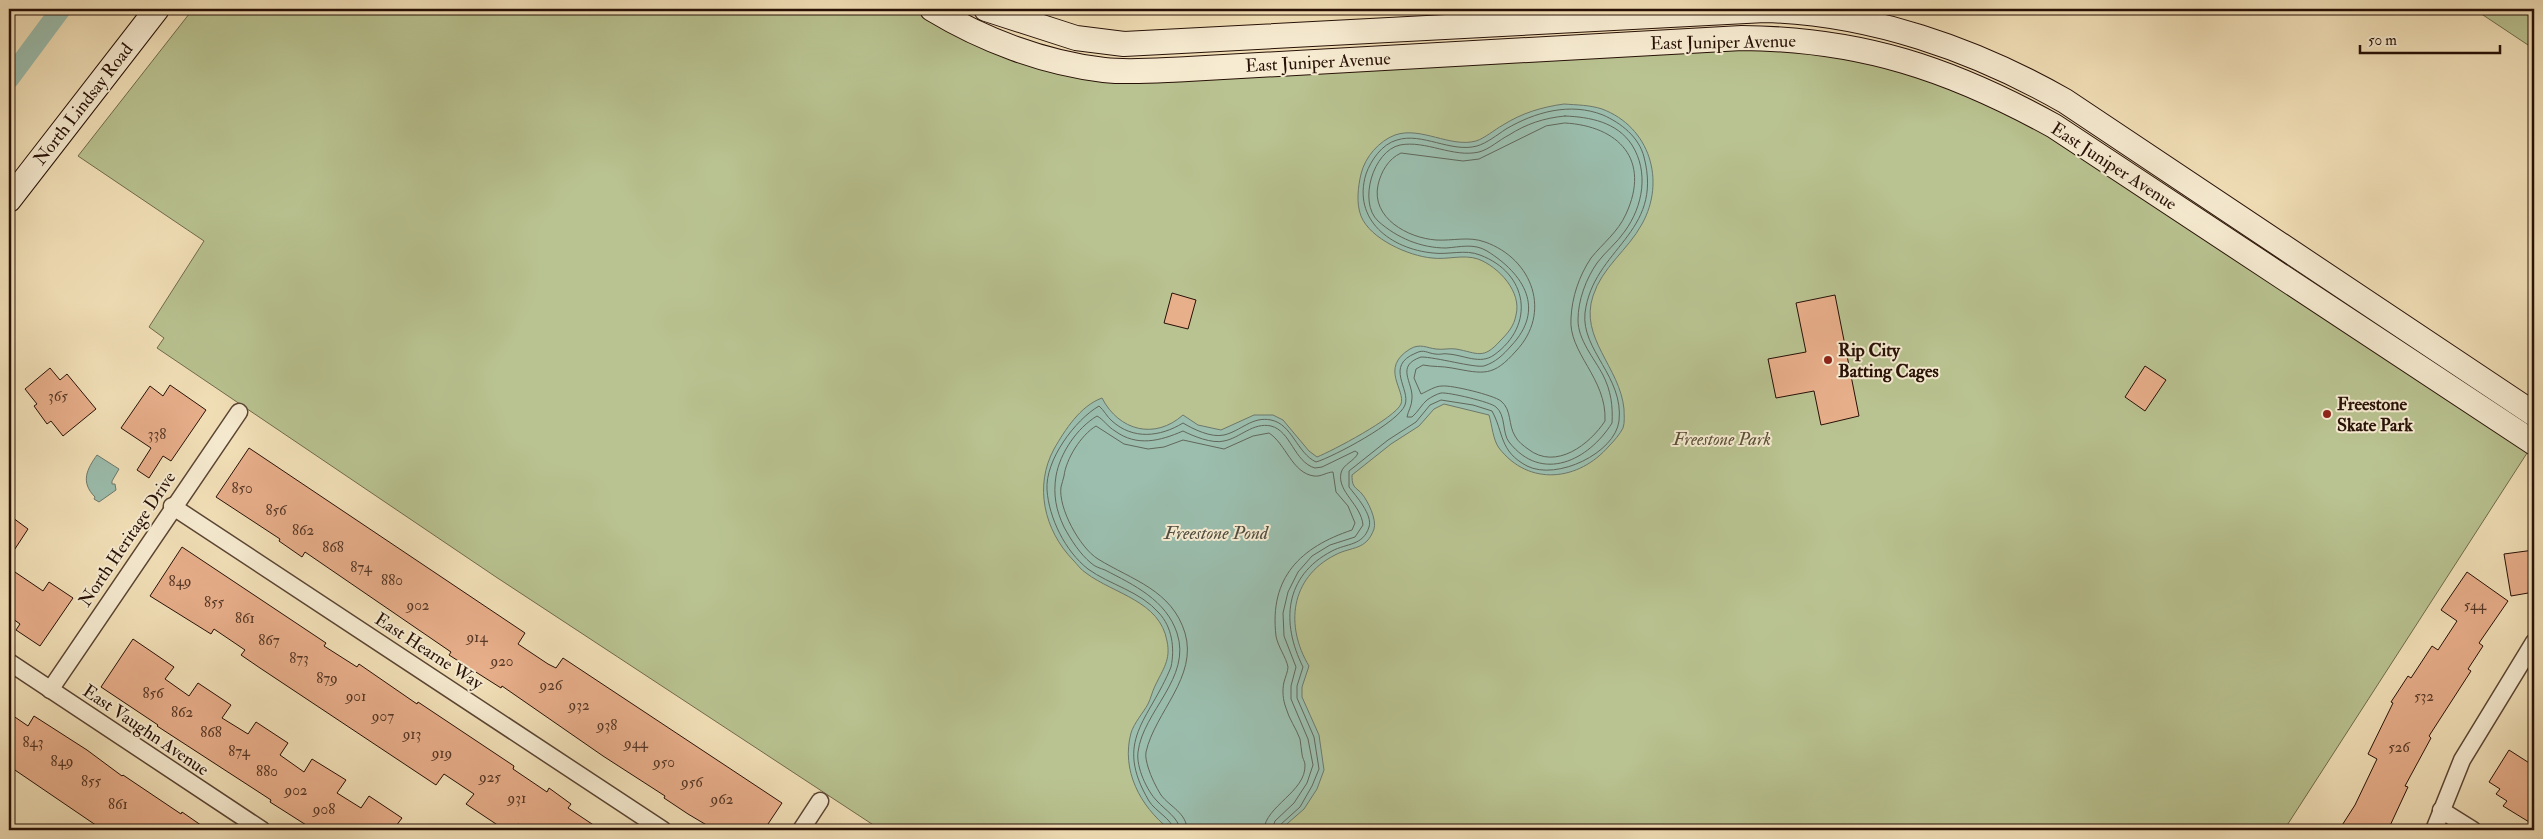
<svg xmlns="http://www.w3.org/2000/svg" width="2543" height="839" font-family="'IM FELL Double Pica',serif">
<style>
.green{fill:#b9c391;stroke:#706a4c}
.water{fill:#9bbeae;stroke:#6d786b}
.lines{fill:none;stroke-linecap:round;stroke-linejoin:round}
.shore{stroke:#61675a;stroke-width:1}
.canal{stroke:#9bbeae;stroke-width:20}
.building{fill:#e8af8b;stroke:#271006}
.street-casing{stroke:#5a4433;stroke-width:19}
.secondary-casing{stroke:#271006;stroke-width:26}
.street{stroke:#f7ecd2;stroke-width:16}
.secondary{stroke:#f7ecd2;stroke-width:24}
.poi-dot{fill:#8f2418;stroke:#f7ecd2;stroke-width:2}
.labels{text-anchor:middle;stroke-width:4;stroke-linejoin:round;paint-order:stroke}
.number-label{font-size:15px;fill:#573827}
.street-label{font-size:18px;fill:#271006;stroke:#f7ecd2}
.poi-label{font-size:18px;font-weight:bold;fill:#271006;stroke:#f7ecd2;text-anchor:start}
.park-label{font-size:18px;font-style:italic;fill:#5a4f37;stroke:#f7ecd2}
.water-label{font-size:19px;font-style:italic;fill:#504d41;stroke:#f7ecd2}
</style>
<rect width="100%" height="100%" fill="#f3e1b9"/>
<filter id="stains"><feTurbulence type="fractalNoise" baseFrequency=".004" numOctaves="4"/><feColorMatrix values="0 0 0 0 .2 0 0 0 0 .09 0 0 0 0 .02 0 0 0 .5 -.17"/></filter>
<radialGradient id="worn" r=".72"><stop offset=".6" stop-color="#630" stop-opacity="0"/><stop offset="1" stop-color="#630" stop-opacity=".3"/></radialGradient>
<g class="green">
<path d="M 193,9 L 917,9 L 930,18 L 1078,74 L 1723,48 L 1832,53 L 1889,64 L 2008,112 L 2054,140 L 2529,450 L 2284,830 L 881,830 L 496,577 L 157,348 L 164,338 L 149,327 L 204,241 L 78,156 Z"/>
<path d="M 2474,9 L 2534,9 L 2534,49 Z"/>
</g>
<g class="water">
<path d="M 1564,104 C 1577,105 1590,105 1602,109 C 1650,127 1666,181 1642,224 C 1628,250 1602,267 1593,296 C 1579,338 1620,367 1624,409 C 1624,414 1625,423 1623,428 C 1620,434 1614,441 1609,446 C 1579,481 1529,487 1499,448 C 1493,440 1492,425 1489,415 L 1444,404 L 1434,409 L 1419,426 L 1391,444 L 1352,475 C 1352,478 1352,483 1354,486 C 1356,489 1360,491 1362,494 C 1368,501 1377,520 1374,529 C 1366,551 1352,546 1335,555 C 1290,578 1285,626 1309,666 L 1302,687 L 1302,697 L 1319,735 L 1324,770 L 1317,789 L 1304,809 L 1280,830 L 1169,829 C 1140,806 1121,770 1131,733 C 1134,723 1143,713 1148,704 C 1151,698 1152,692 1155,686 C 1163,669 1171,660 1167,641 C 1160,601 1114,594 1086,573 C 1081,570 1077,564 1073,560 C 1044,530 1034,486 1054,449 C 1065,430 1080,406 1102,398 C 1119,431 1155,440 1183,415 L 1198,425 L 1221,430 L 1254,415 L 1273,415 L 1283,420 L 1309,451 L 1317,457 C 1332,451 1395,418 1401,404 C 1406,390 1379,368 1410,349 C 1420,343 1427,348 1436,349 C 1443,350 1449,348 1456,349 C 1478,353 1483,360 1500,341 C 1508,333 1514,326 1516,315 C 1522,292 1499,267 1478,259 C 1463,254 1447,260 1432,258 C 1409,256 1370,239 1361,216 C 1356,203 1358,187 1361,174 C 1365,157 1379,141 1395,135 C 1421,126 1450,148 1476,141 C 1485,138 1494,130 1503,125 C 1522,113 1542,107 1564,104 Z"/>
<path d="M 97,455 L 119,469 L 112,481 L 112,484 L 115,484 L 116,490 L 99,502 L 94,499 L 95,497 C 80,482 87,469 97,455 Z"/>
</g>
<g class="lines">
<g class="shore">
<path d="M 1565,116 C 1590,117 1617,122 1632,145 C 1649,172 1643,206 1625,231 C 1617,243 1605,252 1597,263 C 1586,279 1578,300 1578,320 C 1578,340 1594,358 1603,375 C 1611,391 1613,406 1612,423 C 1589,460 1542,484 1509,442 C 1502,433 1506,415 1496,407 C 1491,402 1448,392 1441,393 C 1437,394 1431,397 1427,400 C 1422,404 1418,412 1412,417 L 1407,417 C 1408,411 1412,406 1412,398 C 1413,382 1395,366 1421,357 C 1436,357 1474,368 1484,366 C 1496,362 1503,355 1511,346 C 1546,309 1524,274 1487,251 C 1474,243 1460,247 1446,248 C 1421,248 1397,238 1378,221 C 1358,202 1373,151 1400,145 C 1426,140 1453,158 1479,152 C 1490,149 1499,140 1509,135 C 1526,124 1544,118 1565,116 Z"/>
<path d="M 1565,123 C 1619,126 1651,160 1626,214 C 1618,232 1603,243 1591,258 C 1579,276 1572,297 1571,318 C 1568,353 1607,378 1605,421 C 1590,444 1556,471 1528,449 C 1524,446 1518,442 1515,436 C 1508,425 1512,410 1501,401 C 1493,395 1452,385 1442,386 C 1435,386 1428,391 1421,394 L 1414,378 L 1416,369 L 1423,365 C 1433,367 1442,366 1452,368 C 1484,374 1493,377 1516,351 C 1552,313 1533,259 1485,242 C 1469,236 1453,241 1436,240 C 1408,238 1371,218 1378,185 C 1381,172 1388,159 1401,153 L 1463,161 L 1479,159 L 1546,126 Z"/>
<path d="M 1174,830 C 1172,819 1155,811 1149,801 C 1113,740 1149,721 1171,667 C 1175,648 1172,627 1159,613 C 1140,591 1110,585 1088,569 C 1065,551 1049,518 1047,490 C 1045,460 1075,420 1099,406 C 1104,410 1107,417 1112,421 C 1133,440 1160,437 1183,423 C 1193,429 1211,438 1224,435 C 1241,431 1252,416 1271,420 C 1292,424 1297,453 1316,462 C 1333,457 1399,422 1405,405 C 1411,389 1384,366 1416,353 C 1424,349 1427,353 1435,354 C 1440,355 1444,353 1448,354 C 1464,355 1480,365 1494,355 C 1536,325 1528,273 1480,255 C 1465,249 1449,255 1433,253 C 1391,249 1352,220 1366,174 C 1371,160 1382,144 1397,140 C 1422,132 1451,153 1477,146 C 1487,143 1497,135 1506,129 C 1535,112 1570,102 1603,115 C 1621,123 1639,137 1644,157 C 1664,234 1593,248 1585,313 C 1581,350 1624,377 1619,421 C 1615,453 1557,481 1527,466 C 1499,451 1504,433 1492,411 L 1473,405 L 1441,400 L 1430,405 L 1416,422 L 1388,440 L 1349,471 L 1349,487 C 1356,496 1373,515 1369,527 C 1363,546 1347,543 1332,551 C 1284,576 1281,623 1303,667 L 1297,686 L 1297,698 L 1314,737 L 1319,769 L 1312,786 L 1300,807 L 1280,825 L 1278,830"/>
<path d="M 1180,830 C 1179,818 1165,810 1157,801 C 1147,791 1136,767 1138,752 C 1143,711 1192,678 1177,633 C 1166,600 1134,585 1105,570 C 1100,568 1095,567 1091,563 C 1080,554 1071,540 1064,527 C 1056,510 1053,495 1056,476 C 1060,453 1077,428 1097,416 C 1103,419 1108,427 1115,431 C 1137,447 1160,441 1183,431 C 1193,436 1212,444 1224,441 C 1240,438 1253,422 1271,426 C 1291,431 1294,462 1315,468 L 1322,467 L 1355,451 L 1358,453 C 1355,461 1343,464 1341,473 C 1337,492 1361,504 1363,525 L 1355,537 L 1330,545 L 1312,556 L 1298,572 L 1288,592 L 1283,613 L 1284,636 L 1296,667 L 1291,686 L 1291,699 L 1308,739 L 1313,765 L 1307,783 L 1294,803 L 1275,821 L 1272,830"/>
<path d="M 1187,830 C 1187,813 1170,807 1161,795 C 1156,787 1151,777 1148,767 C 1147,763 1145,757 1146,752 C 1155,712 1198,677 1185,633 C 1172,590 1132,580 1098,559 C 1080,548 1058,508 1061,487 C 1062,483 1063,480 1064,476 C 1066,459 1081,435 1096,426 L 1124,444 L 1148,449 L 1164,447 L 1183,440 L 1224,449 L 1253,436 L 1269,433 C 1286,444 1292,473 1314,476 C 1321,477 1327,472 1333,472 L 1336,492 L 1348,506 L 1355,523 L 1352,530 C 1301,547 1269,577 1276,636 C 1278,647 1286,657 1288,667 C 1288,671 1285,678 1284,682 C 1282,691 1283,700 1286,708 C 1289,719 1296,728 1300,739 C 1301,744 1301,749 1302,754 C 1302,758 1305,761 1305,765 C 1306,792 1265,806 1264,830"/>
</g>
<path class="canal" d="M 9,79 L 61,9"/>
</g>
<g class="building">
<path d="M 1172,293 L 1196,300 L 1188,329 L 1164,323 Z"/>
<path d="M 1835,295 L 1859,416 L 1821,425 L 1814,391 L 1776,398 L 1768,359 L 1806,352 L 1796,303 Z"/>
<path d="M 2145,366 L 2166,380 L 2145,411 L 2125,397 Z"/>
<path d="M 50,368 L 60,380 L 67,374 L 96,409 L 63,436 L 51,421 L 47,424 L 34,406 L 37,404 L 25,389 Z"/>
<path d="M 170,385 L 206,410 L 171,461 L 163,456 L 149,478 L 137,470 L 151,448 L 121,428 L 150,386 L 163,396 Z"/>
<path d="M 249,448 L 525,633 L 518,644 L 548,664 L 556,668 L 563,658 L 782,803 L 764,830 L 715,830 L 688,814 L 664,798 L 665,796 L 603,756 L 502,686 L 501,688 L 449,655 L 451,652 L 305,552 L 302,557 L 279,541 L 280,539 L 216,497 Z"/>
<path d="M 9,515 L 28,529 L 9,558 Z"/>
<path d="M 182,547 L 326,643 L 324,646 L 357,667 L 359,664 L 417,704 L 418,702 L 514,766 L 513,769 L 547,792 L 549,788 L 571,804 L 568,808 L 601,830 L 527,830 L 518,824 L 513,830 L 505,830 L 466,804 L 474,794 L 444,774 L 436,785 L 260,668 L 241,655 L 245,650 L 214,629 L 211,634 L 150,596 Z"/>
<path d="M 2534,550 L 2534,592 L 2511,596 L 2504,554 Z"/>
<path d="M 9,568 L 43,591 L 49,582 L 73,598 L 40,646 L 16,630 L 20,624 L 9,616 Z"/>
<path d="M 2467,572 L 2508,601 L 2479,643 L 2483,646 L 2468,669 L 2471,671 L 2429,736 L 2431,738 L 2405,786 L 2408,787 L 2388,830 L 2339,830 L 2355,805 L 2377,759 L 2368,754 L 2393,703 L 2391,702 L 2408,676 L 2411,678 L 2432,646 L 2438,650 L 2457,621 L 2441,610 Z"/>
<path d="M 133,639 L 174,667 L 165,679 L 189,696 L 198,683 L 231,705 L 222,718 L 248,734 L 256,722 L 288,743 L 280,755 L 304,772 L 312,759 L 346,780 L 337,793 L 361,808 L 369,796 L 402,818 L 393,830 L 314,830 L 270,802 L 271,800 L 157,726 L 158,725 L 101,687 Z"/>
<path d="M 9,713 L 28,726 L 34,716 L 87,750 L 122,776 L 123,775 L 181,814 L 182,812 L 208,830 L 103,830 L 9,766 Z"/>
<path d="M 2509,750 L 2534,766 L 2534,825 L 2503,806 L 2507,801 L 2496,794 L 2500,789 L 2489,782 Z"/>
</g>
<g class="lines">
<g class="street-casing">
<g id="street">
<path d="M 172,506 L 663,830"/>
<path d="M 9,662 L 262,830"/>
<path d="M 50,690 L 239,412"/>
<path d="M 2441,810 L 2473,830"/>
<path d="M 801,830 L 820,801"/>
<path d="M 2434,830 L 2462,760 L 2534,642"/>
</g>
</g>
<g class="secondary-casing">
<g id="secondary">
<path d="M 932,9 C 983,40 1044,63 1104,70 C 1131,73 1160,70 1188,69 L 1742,38 C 1861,39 1951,69 2054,126 L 2534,443"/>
<path d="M 986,9 L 1076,38 L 1124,44 L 1765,10 C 1870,13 1974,49 2065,101 L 2534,414"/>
<path d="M 9,200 L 157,9"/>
</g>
</g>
<use href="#street" class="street"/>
<use href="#secondary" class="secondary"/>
</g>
<g class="poi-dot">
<circle cx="1828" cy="360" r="5"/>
<circle cx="2327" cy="414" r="5"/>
</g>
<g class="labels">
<g class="number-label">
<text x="58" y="401">365</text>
<text x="157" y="439">338</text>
<text x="242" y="493">850</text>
<text x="276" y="515">856</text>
<text x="303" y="535">862</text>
<text x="333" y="552">868</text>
<text x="361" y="572">874</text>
<text x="392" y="585">880</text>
<text x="180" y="586">849</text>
<text x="214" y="607">855</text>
<text x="418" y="610">902</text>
<text x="2475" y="610">544</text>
<text x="245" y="623">861</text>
<text x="477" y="642">914</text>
<text x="269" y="645">867</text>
<text x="299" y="663">873</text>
<text x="502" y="666">920</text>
<text x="327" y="683">879</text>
<text x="551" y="690">926</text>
<text x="153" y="698">856</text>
<text x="356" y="701">901</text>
<text x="2424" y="701">532</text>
<text x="579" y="710">932</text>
<text x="182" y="717">862</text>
<text x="383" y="721">907</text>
<text x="607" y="730">938</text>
<text x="211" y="737">868</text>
<text x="412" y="739">913</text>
<text x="33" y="747">843</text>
<text x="636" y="748">944</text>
<text x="2399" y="752">526</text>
<text x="239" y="756">874</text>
<text x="442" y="758">919</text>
<text x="62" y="766">849</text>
<text x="664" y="767">950</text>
<text x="267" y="776">880</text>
<text x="490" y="782">925</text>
<text x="91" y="786">855</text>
<text x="692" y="787">956</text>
<text x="296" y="795">902</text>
<text x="517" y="803">931</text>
<text x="722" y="804">962</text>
<text x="118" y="809">861</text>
<text x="324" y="814">908</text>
</g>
<g class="street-label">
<text transform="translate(1723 42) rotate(-1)" y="6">East Juniper Avenue</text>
<text transform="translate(1318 62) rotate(-3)" y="6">East Juniper Avenue</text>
<text transform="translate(83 104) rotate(-52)" y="6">North Lindsay Road</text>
<text transform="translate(2114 166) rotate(33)" y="6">East Juniper Avenue</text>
<text transform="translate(127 539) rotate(-56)" y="6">North Heritage Drive</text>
<text transform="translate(429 651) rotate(33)" y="6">East Hearne Way</text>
<text transform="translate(146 730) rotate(34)" y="6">East Vaughn Avenue</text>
</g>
<g class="poi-label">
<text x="1838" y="356">Rip City<tspan x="1838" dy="21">Batting Cages</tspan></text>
<text x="2337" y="410">Freestone<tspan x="2337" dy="21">Skate Park</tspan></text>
</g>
<g class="park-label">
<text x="1722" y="445">Freestone Park</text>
</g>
<g class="water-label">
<text x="1216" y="539">Freestone Pond</text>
</g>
</g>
<rect width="2543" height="839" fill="none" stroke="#f3e1b9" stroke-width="30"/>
<rect x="10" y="10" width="2523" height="819" fill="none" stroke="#271006" stroke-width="2.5"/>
<rect x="15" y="15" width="2513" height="809" fill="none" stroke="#271006"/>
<path d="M2360 45v8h140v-8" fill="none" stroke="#271006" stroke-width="2.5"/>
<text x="2368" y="45" font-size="15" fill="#271006" stroke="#f7ecd2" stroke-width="4" paint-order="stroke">50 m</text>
<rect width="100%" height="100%" filter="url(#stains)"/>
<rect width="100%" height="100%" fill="url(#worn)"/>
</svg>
